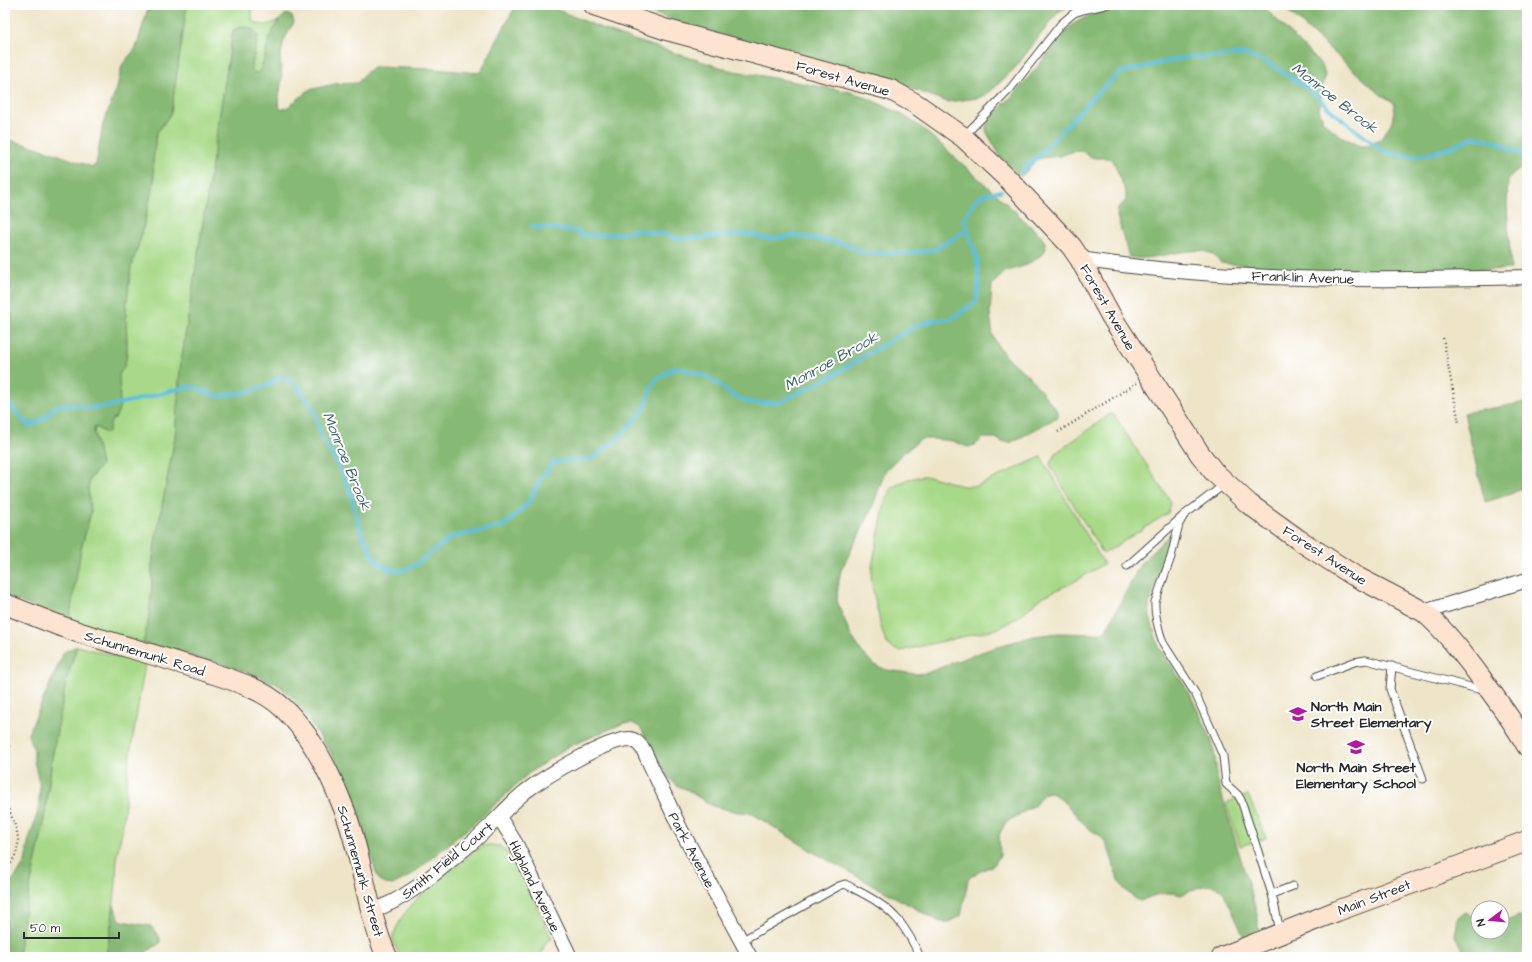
<svg xmlns="http://www.w3.org/2000/svg" width="1532" height="962" font-family="'Architects Daughter',sans-serif">
<style>
.green{fill:#a8d988;stroke:#6a825a}
.forest{fill:#86b974;stroke:#587250}
.lines{fill:none;stroke-linecap:round;stroke-linejoin:round}
.stream{stroke:#5ebfdc;stroke-width:4}
.lane-casing{stroke:#484743;stroke-width:9}
.street-casing{stroke:#484743;stroke-width:16}
.secondary-casing{stroke:#484743;stroke-width:22}
.path{stroke:#484743;stroke-width:2.5;stroke-dasharray:1 3;stroke-linecap:butt}
.lane{stroke:#fff;stroke-width:7}
.street{stroke:#fff;stroke-width:14}
.secondary{stroke:#fde4d1;stroke-width:20}
.labels{text-anchor:middle;stroke-width:4;stroke-linejoin:round;paint-order:stroke}
.street-label{font-size:14px;fill:#2b2b2b;stroke:#fff}
.poi-label{font-size:14px;font-weight:bold;fill:#2b2b2b;stroke:#fff;text-anchor:start}
.water-label{font-size:15px;font-style:italic;fill:#3d5f69;stroke:#fff}
</style>
<rect width="100%" height="100%" fill="#fff"/>
<filter id="ink" filterUnits="userSpaceOnUse"><feTurbulence type="fractalNoise" baseFrequency=".025" numOctaves="2"/><feDisplacementMap in="SourceGraphic" scale="8" xChannelSelector="R" yChannelSelector="G"/><feConvolveMatrix kernelMatrix="1 2 1 2 8 2 1 2 1" color-interpolation-filters="sRGB"/></filter>
<filter id="wash" filterUnits="userSpaceOnUse"><feTurbulence type="fractalNoise" baseFrequency=".012" numOctaves="4" result="noise"/><feDisplacementMap in="SourceGraphic" scale="16" xChannelSelector="R" yChannelSelector="G"/><feGaussianBlur stdDeviation="0.9" result="paint"/><feColorMatrix in="noise" values="0 0 0 0 0 0 0 0 0 0 0 0 0 0 0 0 0 1.4 0 .05"/><feComposite in="paint" operator="in"/></filter>
<g filter="url(#wash)">
<rect width="100%" height="100%" fill="#eee5c9"/>
<g class="green">
<path d="M 187,5 L 241,5 L 252,7 L 252,21 C 261,26 270,26 279,20 L 269,39 L 263,64 L 258,73 L 254,73 L 251,69 L 258,37 C 252,25 244,26 233,30 L 180,369 L 175,437 L 155,543 L 152,566 L 152,588 L 148,623 L 143,643 L 69,621 L 81,549 L 91,512 L 88,489 L 90,479 L 101,465 L 94,432 L 95,426 L 104,432 L 111,421 L 116,417 L 5,366 L 125,365 L 127,352 L 126,307 L 131,267 L 141,237 L 154,181 L 153,162 L 156,134 L 171,113 Z"/>
<path d="M 1110,414 L 1114,415 L 1171,502 L 1168,513 L 1105,553 L 1102,552 L 1052,469 L 1050,463 L 1056,453 Z"/>
<path d="M 1041,457 L 1104,564 L 1072,583 L 1044,596 L 1018,617 L 997,629 L 900,651 L 891,648 L 886,642 L 881,627 L 871,581 L 872,566 L 886,498 L 891,488 L 908,479 L 923,476 L 932,477 L 963,486 L 977,486 Z"/>
<path d="M 77,646 L 145,664 L 128,767 L 125,804 L 122,832 L 117,853 L 116,882 L 112,920 L 106,957 L 18,957 L 24,915 L 43,827 L 53,752 L 67,678 Z"/>
<path d="M 1248,795 L 1266,838 L 1240,846 L 1226,803 Z"/>
<path d="M 490,845 L 500,846 L 510,855 L 518,867 L 552,939 C 544,941 543,949 541,957 L 400,957 L 393,941 L 393,935 L 402,917 L 419,896 L 476,850 L 482,846 Z"/>
</g>
<g class="forest">
<path d="M 149,5 L 187,5 L 171,113 L 156,134 L 153,162 L 154,181 L 141,237 L 131,267 L 126,307 L 127,352 L 125,365 L 119,375 L 120,406 L 116,417 L 111,421 L 108,433 L 104,432 L 95,427 L 94,432 L 101,465 L 90,479 L 88,489 L 91,512 L 81,549 L 69,621 L 5,596 L 5,139 L 39,148 L 92,167 L 96,165 L 103,124 L 117,88 L 122,65 L 136,48 Z"/>
<path d="M 516,5 L 546,5 L 618,35 L 729,70 L 851,92 L 863,96 L 901,114 L 921,127 L 1006,203 L 1039,234 L 1045,242 L 1046,248 L 1044,253 L 1027,265 L 1004,272 L 992,285 L 990,314 L 993,336 L 999,348 L 1009,359 L 1030,377 L 1058,412 L 1058,417 L 1012,442 L 1002,442 L 996,438 L 983,438 L 975,445 L 968,447 L 952,441 L 934,439 L 921,439 L 902,454 L 885,471 L 871,511 L 841,570 L 838,585 L 837,601 L 850,634 L 861,651 L 874,665 L 887,670 L 916,674 L 927,673 L 954,662 L 999,646 L 1034,636 L 1059,633 L 1091,634 L 1100,633 L 1106,629 L 1111,621 L 1141,563 L 1170,534 L 1167,550 L 1149,604 L 1150,617 L 1159,647 L 1189,692 L 1211,738 L 1214,750 L 1218,782 L 1258,917 L 1258,929 L 1244,937 L 1224,893 C 1210,878 1196,889 1181,895 C 1165,890 1155,895 1140,901 C 1111,886 1118,865 1105,842 C 1100,834 1098,835 1091,830 C 1077,819 1067,801 1050,792 L 1043,794 L 1035,805 L 1005,823 L 999,835 L 1000,855 L 995,864 L 973,875 L 968,880 L 961,916 L 948,922 L 940,922 L 815,853 L 751,813 L 738,812 L 712,806 L 686,789 L 678,786 L 668,777 L 640,727 L 632,723 L 624,723 L 566,748 L 529,773 L 485,814 L 410,876 L 392,885 L 386,884 L 380,881 L 377,876 L 357,807 L 343,776 L 333,756 L 294,699 L 277,684 L 262,678 L 238,669 L 143,643 L 148,623 L 152,588 L 152,566 L 155,543 L 175,437 L 180,369 L 233,30 C 244,26 252,25 258,37 L 251,69 L 254,73 L 258,73 C 270,53 266,30 286,14 L 292,16 L 294,22 L 284,40 L 280,59 L 282,78 L 278,103 L 281,110 L 288,107 L 309,90 L 335,84 L 358,83 L 365,73 L 375,67 L 433,69 L 479,73 L 482,69 Z"/>
<path d="M 629,5 L 1071,5 L 1058,12 L 1015,68 L 991,91 L 984,96 L 978,98 L 947,102 L 884,78 L 696,28 Z"/>
<path d="M 1147,5 L 1262,5 L 1322,65 L 1325,75 L 1319,109 L 1323,121 L 1329,127 L 1341,136 L 1360,146 L 1365,146 L 1380,140 L 1392,122 L 1395,105 L 1393,102 L 1380,94 L 1281,5 L 1527,5 L 1527,164 L 1508,178 L 1507,205 L 1511,269 L 1428,272 L 1317,272 L 1221,263 C 1218,260 1215,256 1212,254 C 1191,243 1153,263 1129,257 L 1117,216 L 1118,209 L 1126,200 L 1126,193 L 1113,160 C 1101,154 1097,164 1082,151 L 1074,151 L 1060,156 L 1041,158 L 1036,160 L 1021,177 L 1000,157 L 998,152 L 986,131 L 986,126 L 994,114 L 1020,88 L 1070,27 C 1090,10 1121,9 1147,5 Z"/>
<path d="M 1527,402 L 1527,485 L 1511,494 L 1485,502 L 1464,413 Z"/>
<path d="M 77,646 L 67,678 L 53,752 L 43,827 L 24,915 L 18,957 L 5,957 L 5,889 L 19,872 L 25,862 L 28,843 L 38,811 L 40,787 L 34,761 L 34,749 L 31,744 L 28,734 L 64,652 Z"/>
<path d="M 114,905 L 119,918 L 122,921 L 151,926 L 160,938 L 160,943 L 139,957 L 106,957 Z"/>
<path d="M 1465,912 L 1478,920 L 1478,932 L 1502,932 L 1502,923 L 1518,916 L 1527,918 L 1527,957 L 1466,957 L 1455,936 L 1458,917 Z"/>
</g>
<g class="lines">
<g class="stream">
<path d="M 1021,172 L 1046,148 L 1094,96 L 1121,72 L 1188,57 L 1206,57 L 1245,54 L 1268,63 L 1310,90 L 1334,113 L 1383,151 L 1401,155 L 1416,156 L 1433,153 L 1454,146 L 1473,137 L 1498,142 L 1515,152 L 1521,153 L 1527,149"/>
<path d="M 531,226 L 576,231 L 584,236 L 627,233 L 636,230 L 660,234 L 666,234 L 678,239 L 746,234 L 770,239 L 793,236 L 804,237 L 841,243 L 866,253 L 913,253 L 934,250 L 967,230"/>
<path d="M 5,399 L 28,426 C 40,424 48,414 57,406 L 72,405 L 87,408 L 104,407 L 149,397 L 185,387 L 195,387 L 216,396 L 226,395 L 247,392 L 269,385 L 279,378 L 295,382 L 300,391 L 313,407 L 321,436 L 342,472 L 351,495 L 361,532 L 375,560 L 388,569 L 401,571 L 414,566 L 452,537 L 504,526 L 529,502 L 542,477 L 554,462 L 591,459 L 617,440 L 646,407 L 650,390 L 657,379 L 676,367 L 709,377 L 732,395 L 748,402 L 757,403 L 780,402 L 828,378 L 915,326 L 935,320 L 951,319 L 976,302 L 979,285 L 977,258 L 964,220 C 976,198 975,195 1001,191"/>
</g>
</g>
</g>
<g filter="url(#ink)">
<g class="lines">
<g class="lane-casing">
<g id="lane">
<path d="M 964,136 L 1010,89 L 1061,24 L 1074,13 L 1083,10 L 1105,5"/>
<path d="M 1184,515 L 1179,524 L 1171,557 L 1155,602 C 1154,615 1159,631 1163,643 L 1195,693 L 1214,735 L 1223,756 L 1226,784 L 1238,795 L 1241,800 L 1272,894 L 1280,931"/>
<path d="M 1127,566 L 1184,515 L 1225,484"/>
<path d="M 1392,666 L 1390,689 L 1423,779"/>
<path d="M 1317,676 L 1354,662 L 1366,660 L 1486,691"/>
<path d="M 1272,894 L 1293,886"/>
<path d="M 741,941 L 839,886 L 845,884 C 851,887 858,891 864,894 C 894,910 906,926 920,957"/>
</g>
</g>
<g class="street-casing">
<g id="street">
<path d="M 1080,259 C 1227,282 1378,281 1527,277"/>
<path d="M 1424,612 L 1527,580"/>
<path d="M 499,817 L 516,844 L 570,957"/>
<path d="M 371,911 C 407,900 440,869 469,845 C 489,829 506,807 526,791 C 546,776 605,740 629,739 C 635,739 639,744 643,749 L 680,828 L 750,957"/>
</g>
</g>
<g class="secondary-casing">
<g id="secondary">
<path d="M 594,5 L 667,30 L 891,90 L 916,104 L 963,137 L 1009,180 L 1071,246 L 1080,259 L 1111,316 L 1200,454 L 1214,472 L 1249,504 L 1299,540 L 1353,575 L 1424,612 C 1447,632 1466,657 1484,682 C 1499,703 1515,724 1527,746"/>
<path d="M 5,604 C 31,614 57,626 84,634 C 126,647 169,659 211,673 C 236,681 262,689 282,707 C 311,733 330,773 344,809 C 363,857 366,910 387,957"/>
<path d="M 1222,957 L 1337,911 L 1527,841"/>
</g>
</g>
<g class="path">
<path d="M 1443,338 L 1459,423"/>
<path d="M 1058,432 L 1137,383"/>
<path d="M 5,747 L 13,746"/>
<path d="M 5,802 C 16,827 28,846 5,870"/>
</g>
<use href="#lane" class="lane"/>
<use href="#street" class="street"/>
<use href="#secondary" class="secondary"/>
</g>
</g>
<defs>
<g id="school-bare" transform="scale(1.38)"><path d="M0-5L7-2L0 1L-7-2ZM-4 1L0 2.5L4 1V4Q0 6-4 4Z" fill="#b5179e" stroke="#fff" stroke-width="2.5" paint-order="stroke"/></g>
</defs>
<g fill-rule="evenodd">
<use href="#school-bare" x="1298" y="714"/>
<use href="#school-bare" x="1356" y="747"/>
</g>
<g class="labels">
<g class="street-label">
<text transform="translate(843 78) rotate(16)" y="5">Forest Avenue</text>
<text transform="translate(1303 277) rotate(2)" y="5">Franklin Avenue</text>
<text transform="translate(1108 307) rotate(60)" y="5">Forest Avenue</text>
<text transform="translate(1325 555) rotate(33)" y="5">Forest Avenue</text>
<text transform="translate(145 653) rotate(17)" y="5">Schunnemunk Road</text>
<text transform="translate(692 850) rotate(62)" y="5">Park Avenue</text>
<text transform="translate(447 860) rotate(-39)" y="5">Smith Field Court</text>
<text transform="translate(361 871) rotate(74)" y="5">Schunnemunk Street</text>
<text transform="translate(535 886) rotate(64)" y="5">Highland Avenue</text>
<text transform="translate(1374 897) rotate(-21)" y="5">Main Street</text>
</g>
<g class="poi-label">
<text x="1311" y="711">North Main<tspan x="1311" dy="16">Street Elementary</tspan></text>
<text x="1356" y="772" text-anchor="middle">North Main Street<tspan x="1356" dy="16">Elementary School</tspan></text>
</g>
<g class="water-label">
<text transform="translate(1335 98) rotate(38)" y="5">Monroe Brook</text>
<text transform="translate(831 361) rotate(-29)" y="5">Monroe Brook</text>
<text transform="translate(347 461) rotate(68)" y="5">Monroe Brook</text>
</g>
</g>
<rect width="1532" height="962" fill="none" stroke="#fff" stroke-width="20"/>
<g transform="translate(1490 920) rotate(254)"><circle r="19" fill="#ffffff" stroke="#aaaaaa"/>
<path d="M0-3L7 15L0 10L-7 15Z" fill="#b5179e"/>
<text y="-6" font-size="11" font-weight="bold" text-anchor="middle" fill="#2b2b2b">N</text>
</g>
<path d="M24 932v6h95v-6" fill="none" stroke="#2b2b2b" stroke-width="2"/>
<text x="30" y="932" font-size="12" fill="#2b2b2b" stroke="#ffffff" stroke-width="3" paint-order="stroke">50 m</text>
</svg>
